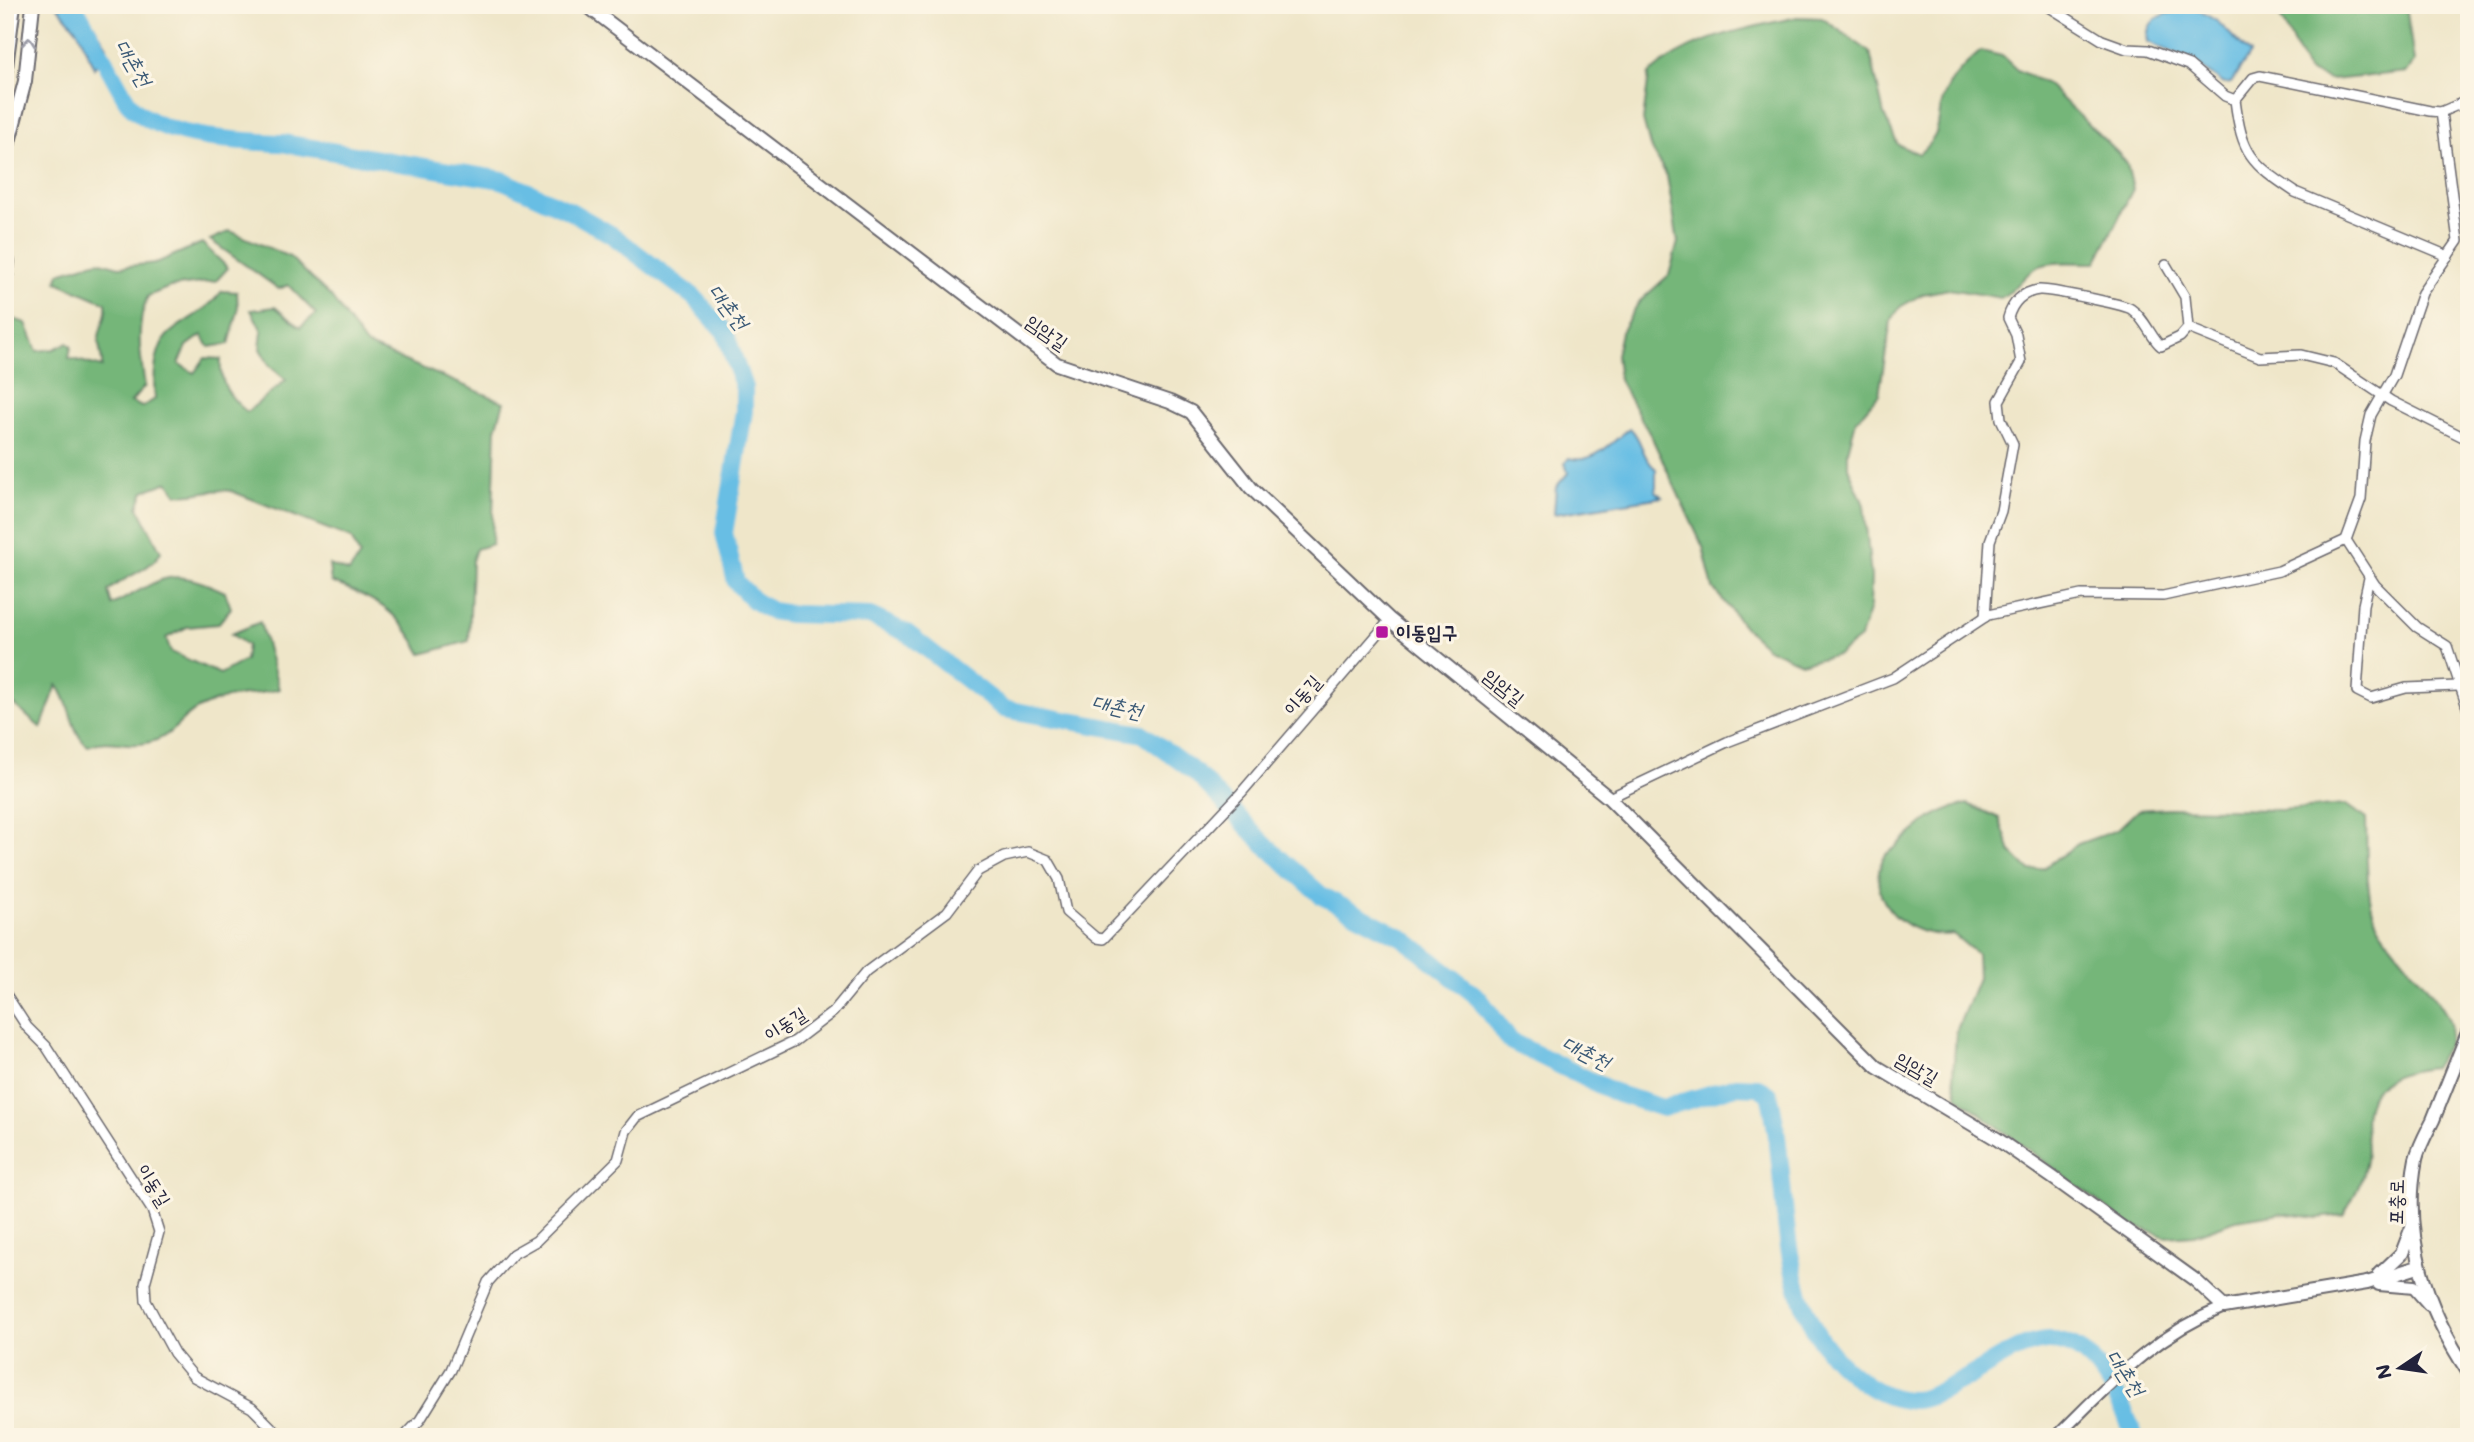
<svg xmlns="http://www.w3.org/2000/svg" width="2474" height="1442" font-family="Mali,'Poor Story',sans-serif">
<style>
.forest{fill:#74b679;stroke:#4b6c5a;stroke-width:2}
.water{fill:#67bee4;stroke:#447090;stroke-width:2}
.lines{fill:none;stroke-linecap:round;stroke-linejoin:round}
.river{stroke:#67bee4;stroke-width:18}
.minor-casing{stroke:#6a676d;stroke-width:12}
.tertiary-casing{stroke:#6a676d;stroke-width:14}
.secondary-casing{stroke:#6a676d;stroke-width:16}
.minor{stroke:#fff;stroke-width:9}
.tertiary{stroke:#fff;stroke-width:10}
.secondary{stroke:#fff;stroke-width:12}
.oneway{stroke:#9c9ca7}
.poi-dot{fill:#b5179e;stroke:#fcf5e5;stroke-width:2.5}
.labels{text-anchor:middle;stroke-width:6;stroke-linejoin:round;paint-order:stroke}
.street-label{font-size:19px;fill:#22223b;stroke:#fcf5e5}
.poi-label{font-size:19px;font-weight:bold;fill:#22223b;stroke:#fcf5e5;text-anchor:start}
.water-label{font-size:21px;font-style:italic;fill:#3a5976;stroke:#fcf5e5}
</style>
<rect width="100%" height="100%" fill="#fcf5e5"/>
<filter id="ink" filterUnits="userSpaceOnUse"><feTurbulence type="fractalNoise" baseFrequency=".0143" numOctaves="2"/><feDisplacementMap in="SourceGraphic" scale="14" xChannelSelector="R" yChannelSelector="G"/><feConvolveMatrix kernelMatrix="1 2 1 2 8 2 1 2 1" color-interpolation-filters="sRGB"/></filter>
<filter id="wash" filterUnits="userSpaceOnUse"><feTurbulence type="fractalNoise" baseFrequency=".00686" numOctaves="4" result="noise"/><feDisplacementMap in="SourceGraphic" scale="28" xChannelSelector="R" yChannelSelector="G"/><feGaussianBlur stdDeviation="1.57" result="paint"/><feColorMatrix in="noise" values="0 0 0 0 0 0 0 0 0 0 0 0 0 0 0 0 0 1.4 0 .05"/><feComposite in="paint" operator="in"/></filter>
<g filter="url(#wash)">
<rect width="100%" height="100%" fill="#efe6c9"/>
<g class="forest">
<path d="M 2274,5 L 2406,5 L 2414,62 L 2407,72 L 2332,80 L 2308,72 Z"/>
<path d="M 1797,17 L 1822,18 L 1870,52 L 1884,115 L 1898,145 L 1919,154 C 1945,130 1934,128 1943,99 C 1950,78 1965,65 1981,51 L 2002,56 L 2017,70 L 2047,84 L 2118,153 L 2127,164 L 2133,189 L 2096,263 C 2078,264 2044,258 2030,272 C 2019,283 2015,289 2001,298 L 1949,289 L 1923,294 L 1900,307 L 1891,321 L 1879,394 L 1856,421 L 1848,451 L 1848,467 L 1864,505 L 1871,577 L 1870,607 L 1860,638 L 1838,655 L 1801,663 L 1767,648 L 1746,629 L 1713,588 L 1703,547 L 1652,438 L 1619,380 L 1616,355 L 1621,332 L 1639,302 L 1669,275 L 1678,242 L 1667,176 L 1650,146 L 1643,120 L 1649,74 C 1692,36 1743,30 1797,17 Z"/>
<path d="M 230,231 L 290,257 L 331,297 L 366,345 L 504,402 L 496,429 L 492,544 L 476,549 L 472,561 L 469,641 L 422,654 C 398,610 376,599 331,582 L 329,565 L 349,572 L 360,556 L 351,538 L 231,491 C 212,487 196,497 177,494 L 168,482 L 144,491 L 138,507 L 161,552 C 149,572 125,575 108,591 L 112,605 C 163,580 167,564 225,592 L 231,608 L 218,624 L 187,627 L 166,638 L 171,652 L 220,674 L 245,660 L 247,645 L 231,634 L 260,622 L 279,689 C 249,697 229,693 200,708 C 178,718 174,738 146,743 C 123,748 112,737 88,746 C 70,733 72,703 57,685 L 41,728 L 5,697 L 5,320 L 10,318 L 26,323 L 37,351 L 54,349 L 67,343 L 71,346 L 69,358 L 102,367 C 103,357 98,348 99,338 C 100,324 108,319 106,303 L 57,282 L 59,273 L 98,261 L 119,267 L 156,263 L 202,243 L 228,268 L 216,281 L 170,287 L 148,296 C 135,325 140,355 145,386 L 131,402 L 142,407 L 155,399 C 153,380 154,345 171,332 C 191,316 205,313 222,291 L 237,292 L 238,311 L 229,344 L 209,347 L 202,335 L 187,346 L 179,364 L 194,373 L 205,358 L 221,359 C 219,383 229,397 247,412 L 286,380 L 270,366 L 260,349 L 262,331 L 251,310 L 275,307 L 300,327 L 316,314 L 288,285 L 279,289 L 210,240 Z"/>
<path d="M 1968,804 L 1999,818 L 2011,852 L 2030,871 L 2043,868 L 2078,844 L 2117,830 L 2138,810 L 2169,808 L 2281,810 L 2346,805 L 2366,819 C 2367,847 2365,900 2378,925 C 2392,951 2446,1002 2450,1024 C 2453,1041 2442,1054 2433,1068 C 2404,1071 2373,1077 2366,1111 C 2363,1127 2369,1144 2366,1160 C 2363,1181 2354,1197 2343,1215 L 2317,1218 L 2280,1213 L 2236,1220 L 2194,1235 L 2166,1237 L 2128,1224 L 1958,1097 L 1953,1076 L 1956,1032 L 1978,978 L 1977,954 L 1953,934 C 1911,941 1863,902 1883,859 C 1886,853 1895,849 1899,844 C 1923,823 1935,810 1968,804 Z"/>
</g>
<g class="water">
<path d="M 56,5 L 81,5 L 107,46 L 94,68 L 78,31 Z"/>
<path d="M 2195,8 L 2218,22 L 2250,54 L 2231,83 L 2224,84 L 2193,61 L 2148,42 C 2143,15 2174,11 2195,8 Z"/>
<path d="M 1630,428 C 1643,440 1641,457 1656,469 L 1656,491 L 1662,497 L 1554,514 L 1556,487 L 1568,473 L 1565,463 L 1569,458 C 1593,465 1612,442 1630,428 Z"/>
</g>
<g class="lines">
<path class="river" d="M 74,5 L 127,101 C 156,140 237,141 282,143 L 502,180 L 572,212 L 612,235 L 694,297 L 725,332 L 744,388 L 744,411 L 724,533 L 736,582 L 753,600 L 771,611 L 791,614 L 870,616 L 907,633 L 1004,709 L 1143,734 L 1196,773 L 1264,844 L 1322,896 L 1403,938 L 1479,998 L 1510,1041 L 1618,1094 L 1663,1108 L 1736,1086 L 1758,1087 L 1769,1094 C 1788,1169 1777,1252 1811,1323 C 1823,1348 1841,1367 1863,1382 C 1878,1393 1893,1400 1912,1400 C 1928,1400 1947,1388 1961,1381 C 1987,1367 2017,1343 2047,1341 C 2095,1338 2120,1401 2135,1437"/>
</g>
</g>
<g filter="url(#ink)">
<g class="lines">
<g class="minor-casing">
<g id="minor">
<path d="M 2046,5 L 2102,40 L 2127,49 L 2148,50 L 2189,65 L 2225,96 L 2235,100"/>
<path d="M 2441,112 L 2458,241 L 2422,293 L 2394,375 L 2371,415 L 2365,441 L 2361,499 L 2346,540 L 2375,585 L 2417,627 L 2447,646 L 2469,713"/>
<path d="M 5,256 L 10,261 L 5,301"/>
<path d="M 2448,256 L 2295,192 C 2250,162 2242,154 2235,100 L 2253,78 L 2260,76 L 2430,111 L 2441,112 L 2469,100"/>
<path d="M 2188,328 L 2260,357 L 2301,355 L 2334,363 L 2391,401 L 2469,440"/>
<path d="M 2369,578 L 2363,605 L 2357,691 L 2371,698 L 2406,688 L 2458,686"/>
<path d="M 1985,617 L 1990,541 L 2001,511 L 2013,444 L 2001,419 L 1999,401 L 2021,362 L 2016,335 L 2008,318 C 2012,303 2022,292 2039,290 C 2047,289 2123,304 2131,309 C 2145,318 2152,340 2161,346 L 2180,337 L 2188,328 L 2185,297 L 2166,265"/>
<path d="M 1609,798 L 1727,742 L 1893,678 L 1988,615 L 2081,595 L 2163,596 L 2279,571 L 2346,540"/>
<path d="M 5,993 L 27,1027 L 46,1046 L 152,1210 L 159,1232 L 145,1283 L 146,1301 L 174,1353 L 194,1377 L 252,1408 L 276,1432 L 296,1437"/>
<path d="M 404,1437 L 420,1420 L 451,1370 L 488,1282 L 513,1254 L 536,1241 L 618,1160 L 626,1131 L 637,1117 L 795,1041 L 833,1012 L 866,972 L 947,912 L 978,871 L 1004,857 L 1028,852 L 1048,860 L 1059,879 L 1066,912 L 1096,938 L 1103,939 L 1241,793 L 1390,620"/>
</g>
</g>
<g class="tertiary-casing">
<path id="tertiary" d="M 2056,1437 C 2111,1383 2151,1337 2224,1307"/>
</g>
<g class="secondary-casing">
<g id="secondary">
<path d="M 586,5 L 1057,364 L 1170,402 L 1191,412 L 1251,488 L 1390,620 L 1609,798 L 1877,1067 L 1997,1139 L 2052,1177 L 2195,1280 L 2224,1307 L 2367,1283 L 2418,1267"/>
<path d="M 5,74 L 14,5"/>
<path d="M 5,157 L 25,81 L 33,5"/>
<path d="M 2469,1030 C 2457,1060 2445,1090 2433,1120 C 2427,1132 2419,1146 2416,1159 C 2401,1235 2427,1311 2469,1373"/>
<path d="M 2380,1274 L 2402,1253 L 2412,1227"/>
<path d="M 2379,1284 L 2414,1287 L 2429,1304"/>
</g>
</g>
<use href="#minor" class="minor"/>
<use href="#tertiary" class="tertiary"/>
<use href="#secondary" class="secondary"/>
</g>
<defs><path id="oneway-chevron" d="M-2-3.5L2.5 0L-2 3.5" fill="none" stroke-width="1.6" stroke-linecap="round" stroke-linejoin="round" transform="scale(1.75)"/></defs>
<use class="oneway" href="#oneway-chevron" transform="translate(29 42) rotate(-84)"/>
</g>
<rect class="poi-dot" x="1375" y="625" width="14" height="14" rx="3.5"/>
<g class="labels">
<g class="street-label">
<text transform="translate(1047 332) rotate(35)" y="7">임암길</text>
<text transform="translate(1504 687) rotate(39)" y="7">임암길</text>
<text transform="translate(1302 695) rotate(-49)" y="7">이동길</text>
<text transform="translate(785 1024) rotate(-33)" y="7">이동길</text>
<text transform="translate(1917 1068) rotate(30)" y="7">임암길</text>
<text transform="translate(154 1185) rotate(58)" y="7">이동길</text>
<text transform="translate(2396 1202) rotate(-89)" y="7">포충로</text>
</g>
<g class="poi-label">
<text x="1396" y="639">이동입구</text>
</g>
<g class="water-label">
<text transform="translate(133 63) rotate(59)" y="7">대촌천</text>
<text transform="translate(728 307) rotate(52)" y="7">대촌천</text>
<text transform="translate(1117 707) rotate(12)" y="7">대촌천</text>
<text transform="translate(1586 1053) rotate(26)" y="7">대촌천</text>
<text transform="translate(2125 1373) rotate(56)" y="7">대촌천</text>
</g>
</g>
<rect width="2474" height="1442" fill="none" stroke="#fcf5e5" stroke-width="28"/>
<g transform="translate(2400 1368) rotate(257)" stroke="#fcf5e5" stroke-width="5" paint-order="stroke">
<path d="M0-5L12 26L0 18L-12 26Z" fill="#22223b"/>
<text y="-10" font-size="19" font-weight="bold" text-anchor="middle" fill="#22223b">N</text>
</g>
</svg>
